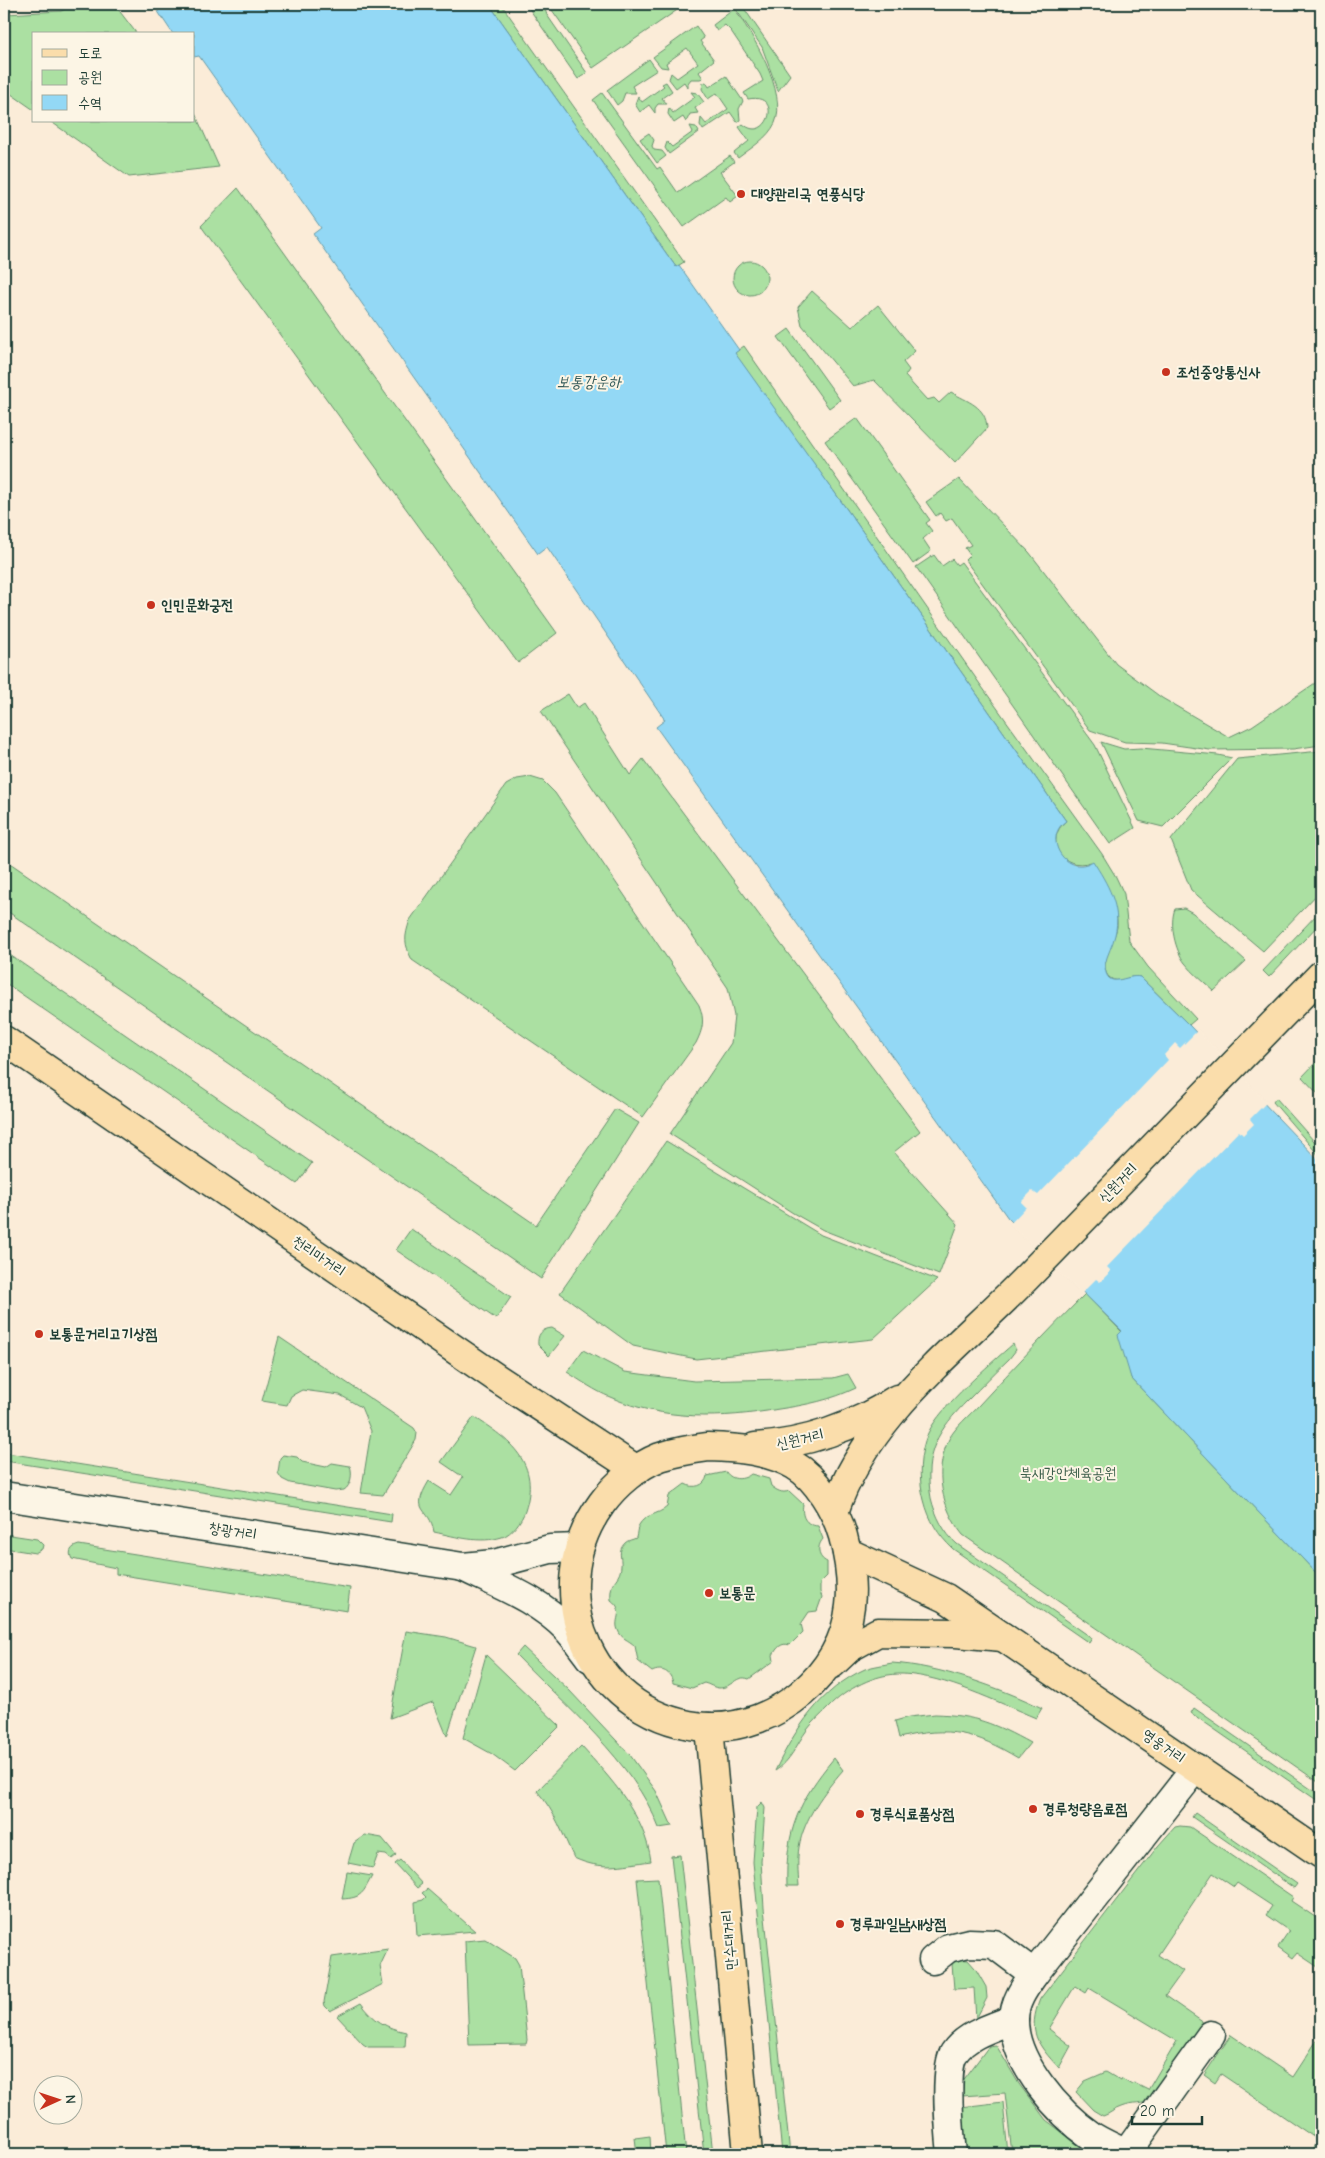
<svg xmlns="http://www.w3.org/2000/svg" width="1325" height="2158" font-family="'Comic Neue','Poor Story',sans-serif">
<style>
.green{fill:#abe0a2;stroke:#658e6b}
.water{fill:#93d8f5;stroke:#659aa8}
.pier{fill:#fbecd8}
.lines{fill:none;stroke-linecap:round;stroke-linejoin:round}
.minor-casing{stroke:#1f3d34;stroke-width:31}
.major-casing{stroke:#1f3d34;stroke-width:31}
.minor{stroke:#fcf5e5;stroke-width:28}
.major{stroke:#faddab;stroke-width:28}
.poi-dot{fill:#c8321e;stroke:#fcf5e5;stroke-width:2}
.labels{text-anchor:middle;stroke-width:4;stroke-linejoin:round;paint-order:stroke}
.poi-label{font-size:15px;font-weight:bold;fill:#1f3d34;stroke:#fcf5e5;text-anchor:start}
.street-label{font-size:15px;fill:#1f3d34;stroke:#fcf5e5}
.park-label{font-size:15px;fill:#3b5e4a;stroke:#fcf5e5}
.water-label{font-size:16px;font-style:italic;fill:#365c5b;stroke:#fcf5e5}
</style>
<rect width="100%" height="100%" fill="#fbecd8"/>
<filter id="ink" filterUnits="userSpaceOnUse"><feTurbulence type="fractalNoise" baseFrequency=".02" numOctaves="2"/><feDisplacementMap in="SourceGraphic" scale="10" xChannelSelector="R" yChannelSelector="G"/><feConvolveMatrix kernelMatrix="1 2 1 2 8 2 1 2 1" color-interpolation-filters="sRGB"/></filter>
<g filter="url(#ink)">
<g class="green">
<path d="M 76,4 L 114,4 L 137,34 L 34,34 L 34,110 L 4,89 L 4,29 L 6,14 L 61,11 Z"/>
<path d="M 489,4 L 501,4 L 684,262 L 676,267 Z"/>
<path d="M 526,4 L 543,4 L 547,15 L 587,73 L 578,79 Z"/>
<path d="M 561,4 L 686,4 L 593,68 L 552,10 Z"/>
<path d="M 741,4 L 790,75 L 778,91 L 762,47 L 735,8 Z"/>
<path d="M 734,9 C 752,32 788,94 775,123 C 768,138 751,148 738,158 L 734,153 L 749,141 L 739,127 L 743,124 C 767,145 785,92 748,99 L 744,93 L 763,81 L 760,74 L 731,31 L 725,25 L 717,31 L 713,25 Z"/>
<path d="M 696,26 L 704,38 L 700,41 L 714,60 L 699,72 L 703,78 L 700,79 L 691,79 L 688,83 L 688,88 L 684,82 L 676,88 L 669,79 L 671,73 L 677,78 L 698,63 L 687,48 L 666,63 L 668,68 L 661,67 L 653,57 Z"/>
<path d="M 649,59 L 657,70 L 632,86 L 636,93 L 625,93 L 622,101 L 617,105 L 607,90 Z"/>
<path d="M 726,76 L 743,101 L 739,109 L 740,120 L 737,122 L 730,112 L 703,130 L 700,125 L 701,118 L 706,124 L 728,109 L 717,93 L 708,99 L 702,89 L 703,83 L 706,82 L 709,87 Z"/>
<path d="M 666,82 L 672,91 L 662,98 L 667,104 L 658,104 L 655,108 L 655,113 L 649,105 L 640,112 L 635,104 L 638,96 L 642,102 L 664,86 L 662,84 Z"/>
<path d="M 691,92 L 697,93 L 704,102 L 695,108 L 698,113 L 690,114 L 686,122 L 683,117 L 674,123 L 668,114 L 669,108 L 673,113 L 695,97 Z"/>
<path d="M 602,93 L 657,169 L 660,167 L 678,193 L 730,156 L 734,162 L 720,172 L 738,196 L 730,202 L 726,197 L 684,227 L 593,100 Z"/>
<path d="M 194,111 L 219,167 L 129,177 L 50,121 L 194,121 Z"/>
<path d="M 690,126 L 696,127 L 699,132 L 669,154 L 665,148 L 667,142 L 672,147 L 693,132 Z"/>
<path d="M 649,133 L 654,140 L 652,146 L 654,150 L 662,151 L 666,156 L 657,163 L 640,139 Z"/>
<path d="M 238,188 L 557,633 L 518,663 L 201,226 Z"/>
<circle cx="750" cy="278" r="17"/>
<path d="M 812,291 L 852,327 L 878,305 L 915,351 L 903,362 L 909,370 L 905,376 L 927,400 L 934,398 L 939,403 L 951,392 C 968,402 986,406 987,428 L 955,463 L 874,380 L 853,386 L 802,325 L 798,307 Z"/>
<path d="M 789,329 L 840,400 L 829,408 L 778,337 Z"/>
<path d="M 744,346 L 982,687 L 1102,854 L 1116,877 L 1124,894 L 1129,941 L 1148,967 L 1196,1019 L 1189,1025 L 1140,977 C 1130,974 1119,985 1110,978 C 1096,966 1115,941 1117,927 C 1119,905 1100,881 1091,862 C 1062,872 1043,840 1066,821 L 853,518 L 734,353 Z"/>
<path d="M 857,418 L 930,520 L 926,523 L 932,531 L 923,539 L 931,551 L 913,564 L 825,441 Z"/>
<path d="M 959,479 L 1029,552 L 1116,664 L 1162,698 L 1229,737 L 1252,726 L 1321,679 L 1321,745 L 1293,749 L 1210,750 L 1162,743 L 1125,742 L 1090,730 L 965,560 L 970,555 L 965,548 L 971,545 L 952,518 L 946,521 L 940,513 L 936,516 L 926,502 Z"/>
<path d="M 934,555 L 942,566 L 952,559 L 957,565 L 961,562 L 1095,745 L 1135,828 L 1110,844 L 916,567 Z"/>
<path d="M 568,694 L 577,708 L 584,703 L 630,775 L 643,759 L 920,1131 L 894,1152 L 958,1224 L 939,1275 L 823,1230 L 793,1213 L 670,1134 L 731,1043 L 734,1016 L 728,988 L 541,711 Z"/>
<path d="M 1101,742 L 1124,749 L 1141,748 L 1218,755 L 1232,758 L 1163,827 L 1139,821 Z"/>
<path d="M 1321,751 L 1321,890 L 1263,951 L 1191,890 L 1171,840 L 1237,759 Z"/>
<path d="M 530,777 L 543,781 L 555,793 L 699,1005 C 705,1020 703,1029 696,1043 L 643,1117 L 412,960 C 404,943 404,938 410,920 L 506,785 L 517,779 Z"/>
<path d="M 4,859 L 536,1225 L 615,1109 L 639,1123 L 541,1279 L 4,909 Z"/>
<path d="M 1184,908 L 1193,913 L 1246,961 L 1214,991 C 1204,982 1193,973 1185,963 C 1175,950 1169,924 1175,909 Z"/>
<path d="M 1321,910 L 1321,922 L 1269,977 L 1263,971 Z"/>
<path d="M 4,951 L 312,1163 L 297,1184 L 4,982 Z"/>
<path d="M 1321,1057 L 1321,1097 L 1302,1077 Z"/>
<path d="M 1276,1098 L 1321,1149 L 1321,1158 L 1273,1102 Z"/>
<path d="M 666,1141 L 821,1235 L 937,1280 L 873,1339 L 696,1359 L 633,1346 L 560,1293 Z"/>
<path d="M 411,1229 L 511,1297 L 496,1319 L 396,1250 Z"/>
<path d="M 1085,1294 L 1122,1332 L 1131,1378 L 1321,1578 L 1321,1784 L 963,1535 C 942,1509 933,1471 949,1439 C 955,1427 970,1415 979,1405 C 1014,1367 1049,1330 1085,1294 Z"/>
<path d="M 552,1328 L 565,1336 L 549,1356 L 538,1345 C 537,1335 541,1329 552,1328 Z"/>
<path d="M 279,1337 L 414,1428 L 417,1433 L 416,1440 L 383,1495 L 361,1493 L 371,1431 L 361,1407 L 340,1395 L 302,1390 L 291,1396 L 287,1405 L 262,1401 Z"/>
<path d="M 1013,1344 L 1016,1350 L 1009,1359 C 995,1372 982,1386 968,1400 C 938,1430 923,1453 931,1498 C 935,1515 944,1533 957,1544 L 1092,1638 L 1089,1643 L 953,1549 C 938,1535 929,1520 924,1500 C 918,1478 919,1454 928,1433 C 941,1406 990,1364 1013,1344 Z"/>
<path d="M 583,1350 L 625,1372 L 694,1381 L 833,1378 L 848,1374 L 856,1388 C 831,1400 806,1405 779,1409 C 722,1419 664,1421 610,1397 C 595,1391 581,1381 567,1372 Z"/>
<path d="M 474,1417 C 510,1440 541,1463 525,1511 C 522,1520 512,1534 502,1537 C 480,1544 457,1537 434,1532 C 430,1506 409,1514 429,1481 L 451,1495 L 463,1477 L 441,1462 Z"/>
<path d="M 7,1453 L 392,1514 L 391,1522 L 5,1461 Z"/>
<path d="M 283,1455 L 297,1457 L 302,1462 L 326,1467 L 332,1463 L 350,1466 C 353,1473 351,1486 344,1490 L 335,1491 L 290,1483 L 282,1479 L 278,1473 L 280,1458 Z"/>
<path d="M 726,1472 C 732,1481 744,1480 751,1474 L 769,1479 L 771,1486 C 776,1490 782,1494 789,1491 L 803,1504 C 801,1516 805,1525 818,1526 L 823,1539 C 816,1547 818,1558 827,1562 L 827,1576 L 820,1583 L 820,1592 L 822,1597 L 817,1611 L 809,1612 L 801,1624 L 803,1632 L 790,1645 C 781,1642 777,1648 773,1655 L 774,1661 L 749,1679 C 736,1674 732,1688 719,1688 C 714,1688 709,1684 704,1683 L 692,1688 L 673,1683 C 671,1672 662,1667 652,1672 L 638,1661 L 635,1646 C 628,1639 621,1639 618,1630 C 613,1619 626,1611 611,1600 C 609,1578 620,1582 621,1566 C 622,1557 617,1551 625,1543 C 628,1540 632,1540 636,1538 C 637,1534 637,1528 639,1525 C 645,1514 658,1515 667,1507 L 669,1496 L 685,1484 C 694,1489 705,1486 707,1476 Z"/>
<path d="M 4,1534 L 37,1539 L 43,1545 L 42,1549 L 35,1553 L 4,1548 Z"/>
<path d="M 79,1545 L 350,1588 L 347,1611 L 116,1574 L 116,1568 L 72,1559 C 68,1552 71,1547 79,1545 Z"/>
<path d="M 406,1631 L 446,1637 L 476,1646 L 447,1736 L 433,1702 L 390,1718 Z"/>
<path d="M 523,1647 L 569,1690 L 630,1755 L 656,1791 L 672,1826 L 659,1828 C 634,1762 565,1706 516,1655 Z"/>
<path d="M 486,1655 L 560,1726 L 515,1771 L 492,1754 L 463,1738 Z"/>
<path d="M 892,1663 C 939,1666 999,1687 1042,1708 L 1036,1718 C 997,1702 945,1676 903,1674 C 875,1673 846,1689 828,1708 C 821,1715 813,1722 807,1730 C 796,1745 791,1761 775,1771 C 795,1729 821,1689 865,1669 C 873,1666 883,1665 892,1663 Z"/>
<path d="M 1194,1708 L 1321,1796 L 1321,1803 L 1191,1713 Z"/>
<path d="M 935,1714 C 975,1715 995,1724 1030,1743 L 1018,1758 C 976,1733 949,1725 899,1738 L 895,1721 L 909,1717 Z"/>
<path d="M 581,1746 C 611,1779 645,1815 651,1861 C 621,1865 602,1871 574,1858 C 562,1833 556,1813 537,1791 Z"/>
<path d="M 834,1758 L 843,1770 C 824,1792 804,1818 799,1847 C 797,1860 798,1873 799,1886 L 787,1886 C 785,1831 799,1800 834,1758 Z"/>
<path d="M 762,1802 L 765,1808 L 761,1861 L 764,1908 L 790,2154 L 782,2154 L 753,1862 L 757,1807 Z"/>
<path d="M 1195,1813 L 1297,1884 L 1294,1888 L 1192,1817 Z"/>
<path d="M 1180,1826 L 1190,1827 L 1293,1897 L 1291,1901 L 1321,1921 L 1321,1969 L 1297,1953 L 1293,1958 L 1278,1947 L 1289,1931 L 1266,1915 L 1272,1906 L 1237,1883 L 1234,1887 L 1213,1873 L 1158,1955 L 1183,1971 L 1165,1996 L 1204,2023 L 1153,2099 C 1142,2106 1133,2102 1121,2107 C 1114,2109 1110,2114 1103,2116 L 1093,2110 L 1076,2092 L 1085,2081 L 1106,2072 L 1121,2081 L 1122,2079 L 1132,2085 L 1134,2083 L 1148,2090 L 1177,2041 L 1089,1988 L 1086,1993 L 1075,1986 L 1049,2029 L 1071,2046 L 1059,2068 C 1037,2044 1027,2032 1040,1999 L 1158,1846 L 1175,1827 Z"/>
<path d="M 365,1835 L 382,1838 L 396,1855 L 391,1859 L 386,1855 L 378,1854 L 373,1868 L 348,1863 L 354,1843 Z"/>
<path d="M 680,1855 L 713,2154 L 704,2154 L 671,1856 Z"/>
<path d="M 400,1860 L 422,1884 L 417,1888 L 395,1864 Z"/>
<path d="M 347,1872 L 372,1876 C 363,1893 362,1898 342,1899 Z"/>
<path d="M 658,1878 L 686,2154 L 666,2154 L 637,1879 Z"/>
<path d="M 427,1889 L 475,1931 L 417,1936 L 415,1902 L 423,1900 L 426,1897 L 422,1893 Z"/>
<path d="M 485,1939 L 515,1958 L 519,1965 L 527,2040 L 526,2044 L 469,2045 L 465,1941 Z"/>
<path d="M 388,1949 L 380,1966 L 383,1984 L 330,2011 L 325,2006 L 324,2002 L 332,1957 Z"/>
<path d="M 958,1959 L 968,1960 L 975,1968 L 986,1987 L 987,1998 L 976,2019 L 974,1988 L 954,1989 L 952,1964 Z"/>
<path d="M 361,2003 C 373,2020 386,2028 406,2032 L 405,2047 L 368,2047 L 363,2044 L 337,2016 Z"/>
<path d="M 1321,2034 L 1321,2154 L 1309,2154 L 1318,2140 L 1221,2074 L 1215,2083 L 1204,2075 L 1231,2035 L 1293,2077 Z"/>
<path d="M 996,2045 L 1019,2084 L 1046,2120 L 1091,2154 L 1012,2154 L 1005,2093 L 962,2096 L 959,2086 L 989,2046 Z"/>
<path d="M 1003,2102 L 1008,2154 L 966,2154 L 961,2107 Z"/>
<path d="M 650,2136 L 651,2154 L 637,2154 L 635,2138 Z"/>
</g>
<path class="water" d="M 153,4 L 489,4 L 676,267 L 679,265 L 739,350 L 735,353 L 853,518 L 1066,821 C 1041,838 1067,878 1093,861 C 1107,883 1122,907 1115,935 C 1113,945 1107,954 1105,965 C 1106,993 1127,973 1140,977 L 1189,1025 L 1321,1163 L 1321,1578 L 1131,1378 L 1118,1335 L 1122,1331 L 1008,1218 L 656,727 L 665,720 L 547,547 L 538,554 L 313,234 L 321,228 L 199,56 L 194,57 L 194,34 L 173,34 Z"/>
<path class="pier" d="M 1198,1030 L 1267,1102 L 1250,1119 L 1254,1124 L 1243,1135 L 1239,1131 L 1107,1267 L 1111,1271 L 1100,1282 L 1096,1279 L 1081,1294 L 1010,1224 L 1026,1207 L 1021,1202 L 1032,1191 L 1038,1195 L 1168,1060 L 1164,1055 L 1175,1043 L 1180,1048 Z"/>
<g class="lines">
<g class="minor-casing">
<g id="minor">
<path d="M 4,1496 L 463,1567 L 494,1564 L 550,1549 L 579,1548"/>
<path d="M 465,1568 C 500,1585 541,1601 568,1630 C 576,1639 583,1649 590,1658"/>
<path d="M 933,1960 L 948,1948 L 969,1943 L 994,1944 L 1034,1974"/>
<path d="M 952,2154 C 950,2135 944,2068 954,2053 C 967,2034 994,2027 1014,2019"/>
<path d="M 1126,2154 L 1211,2035"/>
<path d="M 1127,2154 C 1116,2149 1103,2143 1093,2137 C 1059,2114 1013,2062 1014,2019 C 1014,2002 1025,1987 1034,1974 L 1196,1768"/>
</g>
</g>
<g class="major-casing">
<g id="major">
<path d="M 4,1040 L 498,1379 L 637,1470"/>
<path d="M 708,1447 C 738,1448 767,1450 794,1465 C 817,1478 836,1511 843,1536 C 849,1559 853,1582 850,1606 C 843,1674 776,1729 709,1727 C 595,1722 535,1594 602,1503 C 616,1484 637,1466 660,1457 C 676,1452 692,1449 708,1447 Z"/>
<path d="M 755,1447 C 805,1444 855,1427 897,1399"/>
<path d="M 834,1512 C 867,1414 957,1349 1026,1278 C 1124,1177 1223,1076 1321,975"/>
<path d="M 847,1552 L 946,1598 L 1321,1854"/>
<path d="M 832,1664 L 849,1648 L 878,1632 L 956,1633 L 1003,1637"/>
<path d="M 709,1727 L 748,2154"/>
</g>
</g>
<use href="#minor" class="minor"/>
<use href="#major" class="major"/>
</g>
</g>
<g class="poi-dot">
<circle cx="741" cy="194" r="5"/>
<circle cx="1166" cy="372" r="5"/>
<circle cx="151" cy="605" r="5"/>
<circle cx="39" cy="1334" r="5"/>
<circle cx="709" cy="1593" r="5"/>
<circle cx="1033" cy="1809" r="5"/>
<circle cx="860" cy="1814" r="5"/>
<circle cx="840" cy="1924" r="5"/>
</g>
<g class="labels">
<g class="poi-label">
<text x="751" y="199">대양관리국 연풍식당</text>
<text x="1176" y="377">조선중앙통신사</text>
<text x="161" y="610">인민문화궁전</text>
<text x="49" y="1339">보통문거리고기상점</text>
<text x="719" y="1598">보통문</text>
<text x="1043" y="1814">경루청량음료점</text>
<text x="870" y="1819">경루식료품상점</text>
<text x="850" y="1929">경루과일남새상점</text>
</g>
<g class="street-label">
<text transform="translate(1118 1183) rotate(-46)" y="5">신원거리</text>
<text transform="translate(319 1256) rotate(34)" y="5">천리마거리</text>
<text transform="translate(800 1439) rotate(-13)" y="5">신원거리</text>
<text transform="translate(233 1531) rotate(9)" y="5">창광거리</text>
<text transform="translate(1164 1746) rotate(35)" y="5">영웅거리</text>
<text transform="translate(729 1940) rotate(-95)" y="5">만수대거리</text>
</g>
<g class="park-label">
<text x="1068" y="1478">북새강안체육공원</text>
</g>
<g class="water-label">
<text x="589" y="387">보통강운하</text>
</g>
</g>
<rect width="1325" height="2158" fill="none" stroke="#fcf5e5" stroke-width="20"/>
<rect x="10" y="10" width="1305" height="2138" fill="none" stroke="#1f3d34" stroke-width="2" filter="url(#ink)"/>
<rect x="32" y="32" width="162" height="90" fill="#fcf5e5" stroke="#a4ab9e"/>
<rect x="42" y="49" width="25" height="8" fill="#faddab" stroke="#a4ab9e"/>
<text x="78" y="58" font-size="15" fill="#1f3d34">도로</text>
<rect x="42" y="70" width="25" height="15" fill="#abe0a2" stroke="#a4ab9e"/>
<text x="78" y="82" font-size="15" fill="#1f3d34">공원</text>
<rect x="42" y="95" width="25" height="15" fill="#93d8f5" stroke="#a4ab9e"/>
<text x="78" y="108" font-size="15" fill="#1f3d34">수역</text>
<g transform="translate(58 2100) rotate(87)"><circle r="24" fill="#fcf5e5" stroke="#a4ab9e"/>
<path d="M0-4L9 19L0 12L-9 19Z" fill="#c8321e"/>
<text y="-8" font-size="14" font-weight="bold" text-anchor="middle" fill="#1f3d34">N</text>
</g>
<path d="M1132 2116v8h70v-8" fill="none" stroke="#1f3d34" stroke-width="2.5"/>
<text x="1140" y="2116" font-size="15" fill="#1f3d34" stroke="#fcf5e5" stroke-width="4" paint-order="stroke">20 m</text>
</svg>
